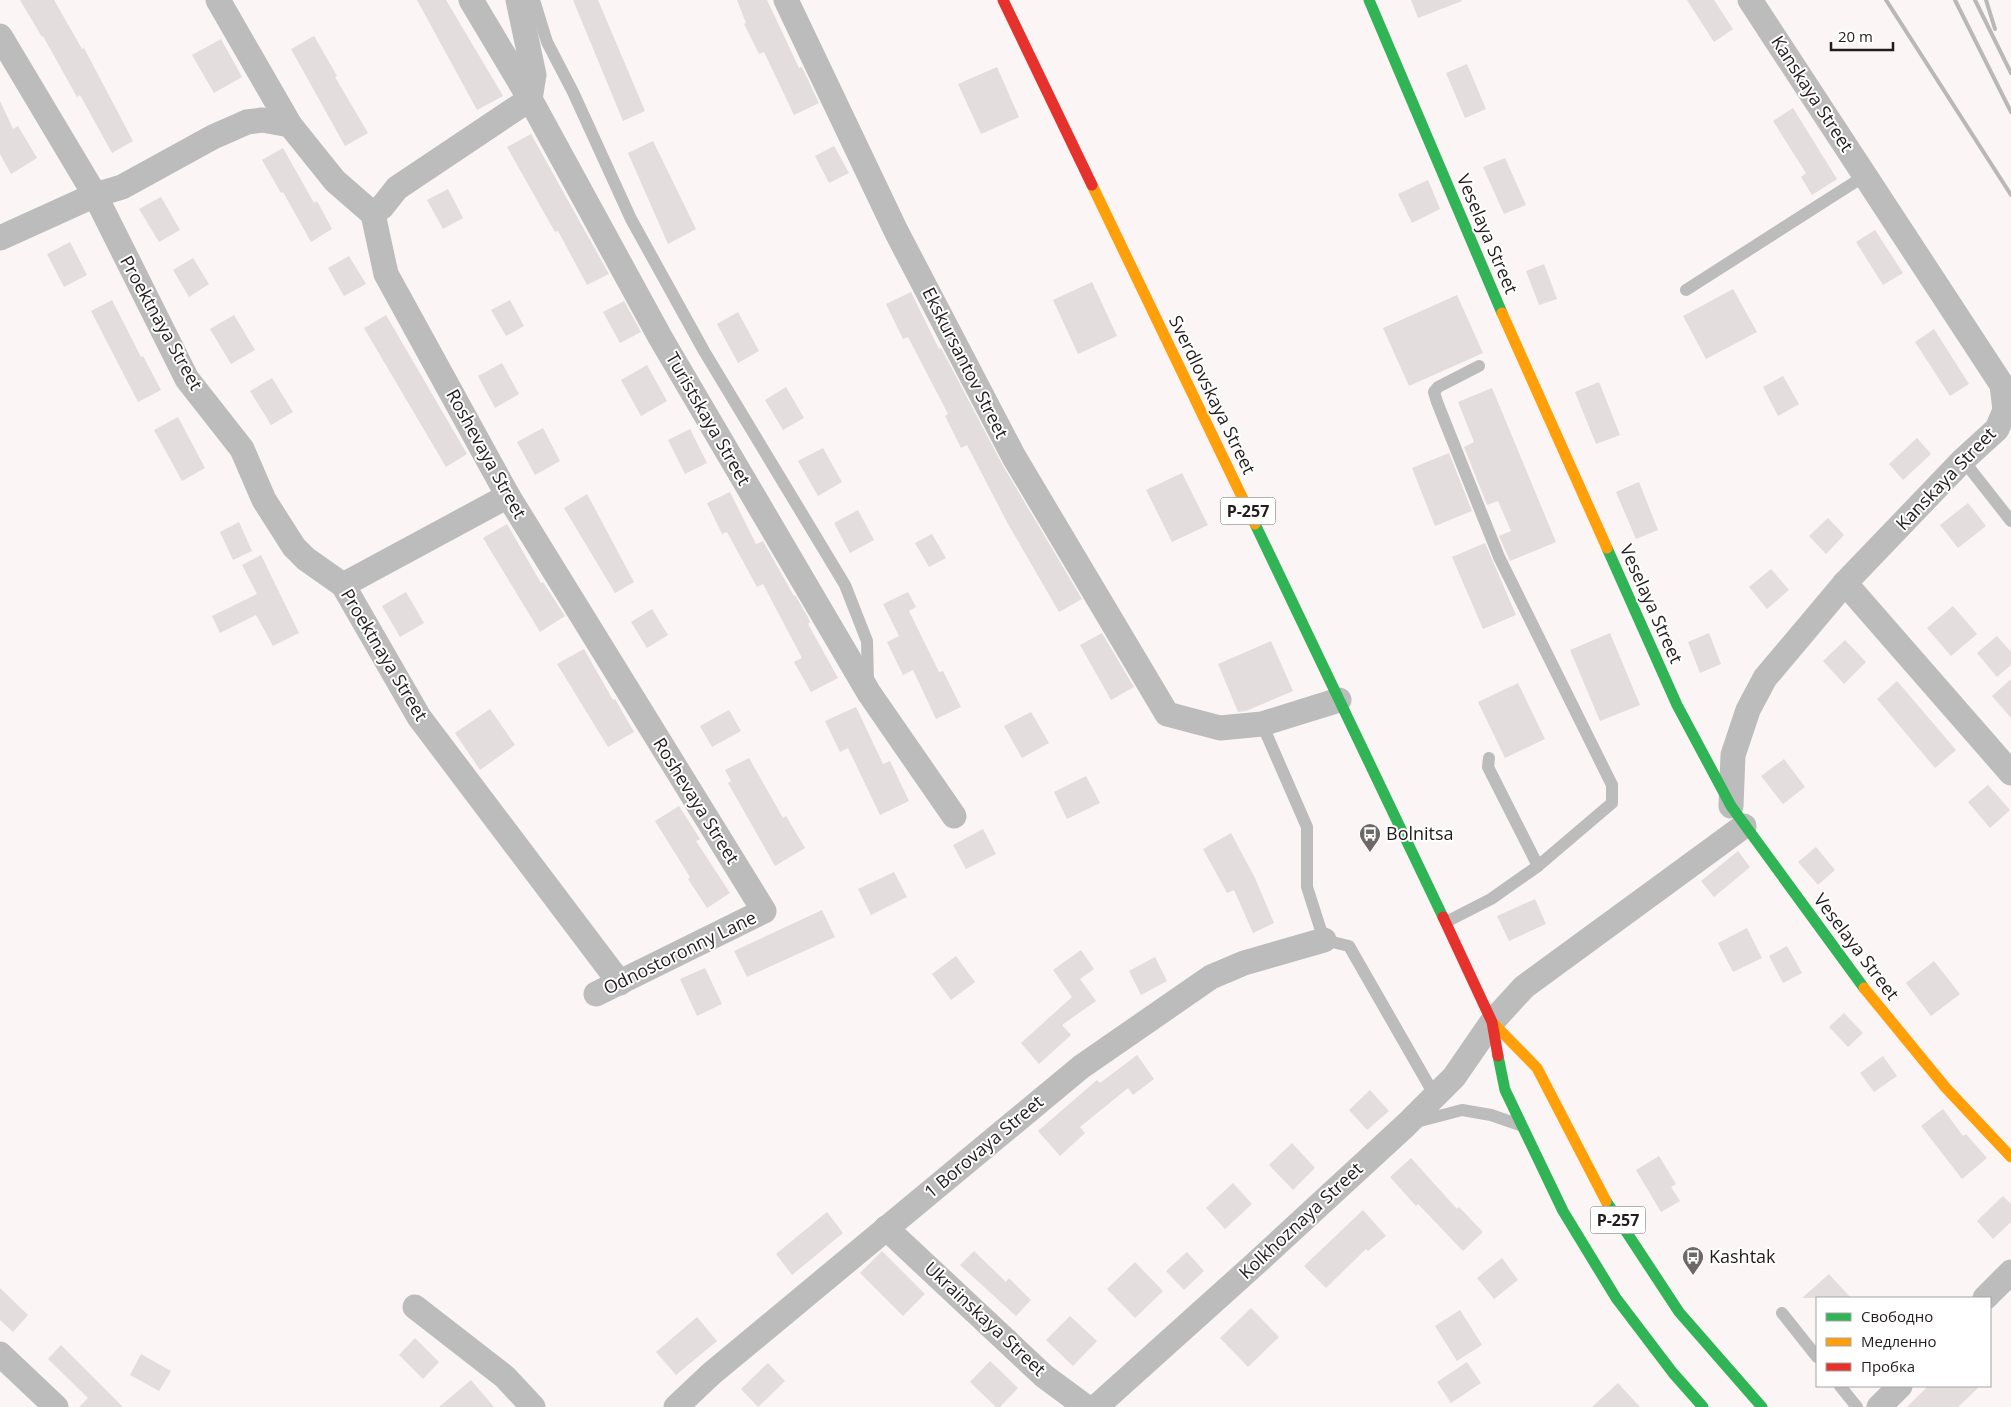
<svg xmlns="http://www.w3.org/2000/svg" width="2011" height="1407" font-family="'Open Sans',sans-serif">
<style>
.building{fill:#e3dddd}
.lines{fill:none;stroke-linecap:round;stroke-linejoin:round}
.lane{stroke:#bbbcbb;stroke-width:12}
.street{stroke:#bbbcbb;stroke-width:25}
.fast{stroke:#30b455;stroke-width:11}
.slow{stroke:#ff9f0a;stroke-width:11}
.jam{stroke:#e5322d;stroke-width:11}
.rail{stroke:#bab8b7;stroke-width:4}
.labels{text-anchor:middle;stroke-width:4;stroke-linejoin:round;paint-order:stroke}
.shield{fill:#fff;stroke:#656060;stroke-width:1}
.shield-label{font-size:16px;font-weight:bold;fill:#231c1c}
.street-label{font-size:18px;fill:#231c1c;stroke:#fff}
.poi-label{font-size:18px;fill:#231c1c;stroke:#fff;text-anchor:start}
</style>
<rect width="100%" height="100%" fill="#fbf5f5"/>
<g class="building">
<path d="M 20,0 L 54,0 L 82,49 L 84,48 L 133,141 L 112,153 L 80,95 L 77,97 L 43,36 L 42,37 Z"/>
<path d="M 417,0 L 446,0 L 503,96 L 477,110 Z"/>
<path d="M 573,0 L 598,0 L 645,111 L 623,121 Z"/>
<path d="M 737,0 L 767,0 L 799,68 L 802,67 L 819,103 L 794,115 L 764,52 L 759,54 L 744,24 L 746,23 Z"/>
<path d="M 1411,0 L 1461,0 L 1462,1 L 1418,18 Z"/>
<path d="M 1687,0 L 1714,0 L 1733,29 L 1714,42 Z"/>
<path d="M 314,36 L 337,76 L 335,77 L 368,133 L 345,146 L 291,49 Z"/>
<path d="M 221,39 L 242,77 L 214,93 L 192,55 Z"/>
<path d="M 1467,64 L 1486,109 L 1465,118 L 1446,73 Z"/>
<path d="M 997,67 L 1019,117 L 981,134 L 958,84 Z"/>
<path d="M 0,101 L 13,129 L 18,126 L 37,158 L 11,174 L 0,154 Z"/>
<path d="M 1793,108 L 1837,179 L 1812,195 L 1801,177 L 1806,173 L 1773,121 Z"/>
<path d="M 531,134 L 609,274 L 587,285 L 558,231 L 555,232 L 507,147 Z"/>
<path d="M 653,141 L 696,229 L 668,244 L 628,153 Z"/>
<path d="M 834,146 L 849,173 L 829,183 L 815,156 Z"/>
<path d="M 283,148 L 314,203 L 317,201 L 332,229 L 311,242 L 283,192 L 281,193 L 262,160 Z"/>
<path d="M 1505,158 L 1526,205 L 1504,214 L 1483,167 Z"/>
<path d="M 1428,180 L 1440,209 L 1412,223 L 1398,194 Z"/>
<path d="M 448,189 L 463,218 L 443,229 L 427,200 Z"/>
<path d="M 161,197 L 180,230 L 159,242 L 139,209 Z"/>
<path d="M 1875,230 L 1903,273 L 1883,285 L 1856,242 Z"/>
<path d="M 70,242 L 87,275 L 64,287 L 47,254 Z"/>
<path d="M 349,256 L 366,284 L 344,296 L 328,268 Z"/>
<path d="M 193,258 L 209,284 L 189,297 L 173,270 Z"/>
<path d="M 1544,264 L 1557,299 L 1539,305 L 1526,271 Z"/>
<path d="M 1092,282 L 1117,336 L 1078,354 L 1053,300 Z"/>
<path d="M 1733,289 L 1757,332 L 1706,359 L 1683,316 Z"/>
<path d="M 911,292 L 939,349 L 941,348 L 1002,464 L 1082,599 L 1059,612 L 1008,524 L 967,445 L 961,448 L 945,416 L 948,414 L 908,337 L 903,339 L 886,304 Z"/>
<path d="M 1457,295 L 1483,353 L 1409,386 L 1383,328 Z"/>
<path d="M 112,300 L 141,357 L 143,356 L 161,390 L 138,402 L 91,311 Z"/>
<path d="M 510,300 L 524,326 L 506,336 L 491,310 Z"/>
<path d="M 624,301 L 641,332 L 620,343 L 603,312 Z"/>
<path d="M 738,312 L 759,351 L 738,363 L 717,324 Z"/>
<path d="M 234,315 L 255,350 L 231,364 L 210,329 Z"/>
<path d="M 386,315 L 467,454 L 446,467 L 364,328 Z"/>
<path d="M 1934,329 L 1969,384 L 1950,396 L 1915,342 Z"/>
<path d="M 502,363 L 519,394 L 495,408 L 478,376 Z"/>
<path d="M 647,365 L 667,401 L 641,416 L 621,380 Z"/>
<path d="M 1783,376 L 1799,404 L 1778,416 L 1763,387 Z"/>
<path d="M 272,378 L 293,412 L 271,425 L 250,391 Z"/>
<path d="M 1599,382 L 1620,435 L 1596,444 L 1575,392 Z"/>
<path d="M 786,387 L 804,418 L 783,430 L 765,400 Z"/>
<path d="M 1492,388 L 1556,542 L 1510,561 L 1499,536 L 1511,531 L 1498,501 L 1487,505 L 1464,447 L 1474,442 L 1458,402 Z"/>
<path d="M 178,417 L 205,468 L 182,481 L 154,430 Z"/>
<path d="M 543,428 L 560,461 L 535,475 L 517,442 Z"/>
<path d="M 690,429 L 707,463 L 685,474 L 668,440 Z"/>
<path d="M 1917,438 L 1931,454 L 1903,480 L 1889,464 Z"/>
<path d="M 823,448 L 842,482 L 818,496 L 798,461 Z"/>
<path d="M 1449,453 L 1472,511 L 1435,526 L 1412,468 Z"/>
<path d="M 1182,473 L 1208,525 L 1172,542 L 1146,490 Z"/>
<path d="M 1639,482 L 1658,530 L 1636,539 L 1616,492 Z"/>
<path d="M 730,492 L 756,544 L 763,541 L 794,596 L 795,595 L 809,619 L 810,622 L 808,624 L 838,678 L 811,692 L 794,662 L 802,658 L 763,584 L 757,587 L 727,532 L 722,534 L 707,503 Z"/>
<path d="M 587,494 L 634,582 L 615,593 L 564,508 Z"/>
<path d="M 1968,503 L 1986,526 L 1958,548 L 1940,525 Z"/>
<path d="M 858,510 L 874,540 L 850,553 L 834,523 Z"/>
<path d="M 1828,518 L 1844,535 L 1826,554 L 1809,536 Z"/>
<path d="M 239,522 L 252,551 L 233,560 L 220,532 Z"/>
<path d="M 507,524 L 541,583 L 543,582 L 565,616 L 540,632 L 483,538 Z"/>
<path d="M 932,534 L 946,558 L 929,567 L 915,543 Z"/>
<path d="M 1485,543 L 1516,615 L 1483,629 L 1452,557 Z"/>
<path d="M 261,555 L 299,633 L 273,646 L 256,615 L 220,633 L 212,616 L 257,594 L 242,565 Z"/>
<path d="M 1771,569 L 1789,590 L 1767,609 L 1749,587 Z"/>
<path d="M 406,592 L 424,623 L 400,637 L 382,606 Z"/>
<path d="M 908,592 L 916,607 L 909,611 L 939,672 L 943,671 L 961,707 L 936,719 L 913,670 L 903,675 L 887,642 L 899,636 L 883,604 Z"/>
<path d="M 1953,606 L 1977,634 L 1951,656 L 1927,628 Z"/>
<path d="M 652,609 L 668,635 L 647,648 L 631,622 Z"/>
<path d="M 1102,633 L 1134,687 L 1111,700 L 1080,645 Z"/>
<path d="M 1610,633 L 1640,705 L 1600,721 L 1570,650 Z"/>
<path d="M 1709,633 L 1721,664 L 1700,673 L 1688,642 Z"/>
<path d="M 1997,636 L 2011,652 L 2011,665 L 1997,677 L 1977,653 Z"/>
<path d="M 1845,640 L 1866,662 L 1844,684 L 1823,661 Z"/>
<path d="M 1271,641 L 1293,691 L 1246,711 L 1238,712 L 1218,664 Z"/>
<path d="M 584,649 L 613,700 L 615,699 L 634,732 L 608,747 L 557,664 Z"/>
<path d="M 2011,679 L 2011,718 L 1992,696 Z"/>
<path d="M 1897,681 L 1956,750 L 1935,768 L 1877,699 Z"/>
<path d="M 1518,683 L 1545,739 L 1505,758 L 1478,702 Z"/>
<path d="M 856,707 L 883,764 L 890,761 L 909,801 L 880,815 L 848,748 L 840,752 L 825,721 Z"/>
<path d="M 490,709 L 515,745 L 480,770 L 455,733 Z"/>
<path d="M 729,710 L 741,731 L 712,747 L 700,726 Z"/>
<path d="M 1031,712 L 1049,743 L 1022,758 L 1004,726 Z"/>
<path d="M 749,758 L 783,818 L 786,816 L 805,848 L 775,866 L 728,783 L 731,781 L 725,770 Z"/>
<path d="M 1784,759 L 1805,787 L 1783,804 L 1761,776 Z"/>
<path d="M 1086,776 L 1100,803 L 1067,819 L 1054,792 Z"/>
<path d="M 1988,785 L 2010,810 L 1990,828 L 1968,802 Z"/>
<path d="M 679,806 L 700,839 L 696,841 L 730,893 L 707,908 L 688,879 L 690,877 L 655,821 Z"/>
<path d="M 983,829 L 996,854 L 966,869 L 953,845 Z"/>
<path d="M 1231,833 L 1255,878 L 1274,923 L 1253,933 L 1234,890 L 1227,893 L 1203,849 Z"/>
<path d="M 1816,847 L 1835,870 L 1818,885 L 1798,862 Z"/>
<path d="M 1738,851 L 1750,867 L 1714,897 L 1701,881 Z"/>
<path d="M 894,872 L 907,897 L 871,915 L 858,889 Z"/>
<path d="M 1535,899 L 1546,924 L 1509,941 L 1497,916 Z"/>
<path d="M 822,910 L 835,937 L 747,977 L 734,951 Z"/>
<path d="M 1747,928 L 1762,958 L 1733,972 L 1718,943 Z"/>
<path d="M 1787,946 L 1802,973 L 1783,983 L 1769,956 Z"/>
<path d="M 1081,950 L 1094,969 L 1080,979 L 1096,1001 L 1062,1025 L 1071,1035 L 1039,1064 L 1021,1043 L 1072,997 L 1053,970 Z"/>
<path d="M 956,956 L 975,982 L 951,1000 L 932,974 Z"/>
<path d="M 1155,957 L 1167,981 L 1141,995 L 1129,971 Z"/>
<path d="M 1934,961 L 1960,994 L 1931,1016 L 1906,983 Z"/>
<path d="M 705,968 L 722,1004 L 697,1016 L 680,979 Z"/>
<path d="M 1844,1013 L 1863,1033 L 1848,1047 L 1829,1027 Z"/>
<path d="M 1137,1055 L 1154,1079 L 1133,1095 L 1128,1088 L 1080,1127 L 1085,1133 L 1060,1156 L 1038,1131 L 1097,1080 L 1100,1083 Z"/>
<path d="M 1883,1056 L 1897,1076 L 1874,1092 L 1860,1073 Z"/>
<path d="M 1370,1090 L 1389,1111 L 1367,1130 L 1349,1110 Z"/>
<path d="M 1943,1109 L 1963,1136 L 1966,1134 L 1987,1158 L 1962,1179 L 1921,1126 Z"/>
<path d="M 1292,1143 L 1315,1168 L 1293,1190 L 1269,1165 Z"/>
<path d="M 1659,1156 L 1676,1184 L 1671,1187 L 1680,1201 L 1661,1212 L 1636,1170 Z"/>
<path d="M 1411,1158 L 1457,1209 L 1459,1207 L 1483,1232 L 1463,1251 L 1418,1204 L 1416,1206 L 1390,1177 Z"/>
<path d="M 1233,1183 L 1252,1204 L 1225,1229 L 1206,1208 Z"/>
<path d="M 2003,1196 L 2011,1204 L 2011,1222 L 1993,1239 L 1977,1221 Z"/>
<path d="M 1363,1210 L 1386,1236 L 1368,1251 L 1366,1249 L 1326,1288 L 1304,1266 Z"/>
<path d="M 827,1212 L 843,1233 L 792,1275 L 776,1254 Z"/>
<path d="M 882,1251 L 925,1294 L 903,1316 L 860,1273 Z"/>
<path d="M 974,1251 L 1006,1282 L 1009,1278 L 1031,1300 L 1016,1316 L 960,1265 Z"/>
<path d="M 1187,1252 L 1204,1271 L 1184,1290 L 1166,1271 Z"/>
<path d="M 1502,1258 L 1518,1280 L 1494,1299 L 1477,1278 Z"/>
<path d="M 1135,1262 L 1163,1291 L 1135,1318 L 1107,1289 Z"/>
<path d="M 1829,1274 L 1851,1298 L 1802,1298 Z"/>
<path d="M 0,1288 L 28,1315 L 13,1332 L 0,1320 Z"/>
<path d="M 1251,1308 L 1279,1337 L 1248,1367 L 1220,1338 Z"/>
<path d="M 1460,1310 L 1482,1345 L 1457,1361 L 1435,1326 Z"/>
<path d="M 1070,1316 L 1097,1341 L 1073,1366 L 1046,1340 Z"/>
<path d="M 697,1317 L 717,1341 L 676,1375 L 656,1352 Z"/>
<path d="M 415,1338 L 439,1362 L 423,1379 L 399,1355 Z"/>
<path d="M 61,1345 L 123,1407 L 79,1407 L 88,1398 L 48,1359 Z"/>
<path d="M 141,1354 L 171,1371 L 159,1391 L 130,1375 Z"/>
<path d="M 990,1361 L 1018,1388 L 1000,1407 L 996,1407 L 970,1382 Z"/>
<path d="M 1467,1362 L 1481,1383 L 1451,1403 L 1437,1382 Z"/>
<path d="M 768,1363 L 785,1381 L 758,1407 L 741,1389 Z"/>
<path d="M 471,1380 L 494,1407 L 439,1407 Z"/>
<path d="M 1618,1383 L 1640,1407 L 1592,1407 Z"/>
<path d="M 1928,1386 L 1980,1386 L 1958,1407 L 1907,1407 Z"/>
</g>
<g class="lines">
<g class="lane">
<path d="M 534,0 L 547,42 L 573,92 L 631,219 L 704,351 L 845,585 L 867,641 L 868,683"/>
<path d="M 1686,290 L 1866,175"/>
<path d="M 1963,460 L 2011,521"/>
<path d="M 1262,724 L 1307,827 L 1307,887 L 1324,940 L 1349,946 L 1435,1096"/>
<path d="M 1489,758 L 1488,767 L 1538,866"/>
<path d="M 1446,922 L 1491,899 L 1538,866 L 1612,803 L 1612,785 L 1499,557 L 1437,402 L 1434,392 L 1438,387 L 1479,366"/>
<path d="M 1416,1122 L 1462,1110 L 1491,1115 L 1520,1125"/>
<path d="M 1782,1313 L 1817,1357"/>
<path d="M 1840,1386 L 1857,1407"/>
</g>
<g class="street">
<path d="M 218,0 L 290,125 L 335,181 L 373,214 L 386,274 L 508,496 L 764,911 L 596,994"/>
<path d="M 518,0 L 534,75 L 530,99 L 660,337 L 869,693 L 954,816"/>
<path d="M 786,0 L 896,231 L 1014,457 L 1167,714 L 1220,728 L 1262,724 L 1339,700"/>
<path d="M 1750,0 L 2002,385 L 2005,410 L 1997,429 L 1963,460 L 1845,583 L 2011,773"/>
<path d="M 0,36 L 95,195 L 187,379 L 242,449 L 264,500 L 294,547 L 306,559 L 343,585 L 419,717 L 620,983"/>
<path d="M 373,214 L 382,207 L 397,188 L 530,99 L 471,0"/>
<path d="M 0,238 L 95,195 L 122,187 L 213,137 L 247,122 L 262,120 L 290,125"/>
<path d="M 343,585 L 508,496"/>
<path d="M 1731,806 L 1733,755 L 1748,710 L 1765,678 L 1845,583"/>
<path d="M 886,1228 L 1044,1376 L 1086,1407"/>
<path d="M 1985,1298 L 2011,1272"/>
<path d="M 415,1307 L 505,1377 L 533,1407"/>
<path d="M 0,1354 L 56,1407"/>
<path d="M 676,1407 L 711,1374 L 1081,1067 L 1211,977 L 1244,963 L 1324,940"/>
<path d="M 1096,1407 L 1254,1265 L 1406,1125 L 1454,1077 L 1492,1022 L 1524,987 L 1744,826"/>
<path d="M 1879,1407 L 1900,1386"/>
</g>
<g class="fast">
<path d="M 1369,0 L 1502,313"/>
<path d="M 1255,524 L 1443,917"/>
<path d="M 1607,548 L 1677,705 L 1731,806 L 1864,988"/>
<path d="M 1498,1056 L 1505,1090 L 1563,1211 L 1616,1298 L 1673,1373 L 1703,1407"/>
<path d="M 1606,1201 L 1679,1312 L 1762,1407"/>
</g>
<g class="slow">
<path d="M 1092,185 L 1255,524"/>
<path d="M 1502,313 L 1607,548"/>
<path d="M 1864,988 L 1946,1088 L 2011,1157"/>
<path d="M 1492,1022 L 1537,1068 L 1606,1201"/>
</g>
<g class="jam">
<path d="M 1003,0 L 1092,185"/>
<path d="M 1443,917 L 1492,1022 L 1498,1056"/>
</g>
<g class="rail">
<path d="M 1886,0 L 2011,195"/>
<path d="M 1955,0 L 2011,112"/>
<path d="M 1975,0 L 2011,73"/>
<path d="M 1986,0 L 1995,29"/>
</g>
</g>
<defs>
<g id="bus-pin" transform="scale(1.125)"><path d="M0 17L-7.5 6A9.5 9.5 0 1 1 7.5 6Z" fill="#6f6868" stroke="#fff"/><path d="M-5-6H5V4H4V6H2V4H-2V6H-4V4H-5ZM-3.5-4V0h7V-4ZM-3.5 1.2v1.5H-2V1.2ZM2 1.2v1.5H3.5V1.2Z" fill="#fff"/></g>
</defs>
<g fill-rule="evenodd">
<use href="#bus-pin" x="1370" y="834"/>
<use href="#bus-pin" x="1693" y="1257"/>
</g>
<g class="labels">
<g class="shield">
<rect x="1220.5" y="497.5" width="55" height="27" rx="4"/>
<rect x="1590.5" y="1206.5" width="55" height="27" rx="4"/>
</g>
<g class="shield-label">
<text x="1248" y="517">Р-257</text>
<text x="1618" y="1226">Р-257</text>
</g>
<g class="street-label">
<text transform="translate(1812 94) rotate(57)" y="6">Kanskaya Street</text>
<text transform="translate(1487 234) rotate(67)" y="6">Veselaya Street</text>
<text transform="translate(161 323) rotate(61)" y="6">Proektnaya Street</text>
<text transform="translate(965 363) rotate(63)" y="6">Ekskursantov Street</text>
<text transform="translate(1212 395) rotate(64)" y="6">Sverdlovskaya Street</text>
<text transform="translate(708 419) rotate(60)" y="6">Turistskaya Street</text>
<text transform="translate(486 454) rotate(61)" y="6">Roshevaya Street</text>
<text transform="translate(1946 479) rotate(-46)" y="6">Kanskaya Street</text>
<text transform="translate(1651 604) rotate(66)" y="6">Veselaya Street</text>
<text transform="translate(384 655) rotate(59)" y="6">Proektnaya Street</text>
<text transform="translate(696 801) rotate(58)" y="6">Roshevaya Street</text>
<text transform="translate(1856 947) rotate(53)" y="6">Veselaya Street</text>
<text transform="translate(680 953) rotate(-26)" y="6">Odnostoronny Lane</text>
<text transform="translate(984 1147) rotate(-40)" y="6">1 Borovaya Street</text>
<text transform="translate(1301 1221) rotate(-43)" y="6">Kolkhoznaya Street</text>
<text transform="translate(985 1319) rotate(43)" y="6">Ukrainskaya Street</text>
</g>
<g class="poi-label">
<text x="1386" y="840">Bolnitsa</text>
<text x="1709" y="1263">Kashtak</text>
</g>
</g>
<rect x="1816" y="1297" width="175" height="90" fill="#ffffff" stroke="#a7a4a4"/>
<rect x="1826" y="1313" width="25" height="8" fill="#30b455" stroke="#a7a4a4"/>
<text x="1861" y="1322" font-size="15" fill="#231c1c">Свободно</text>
<rect x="1826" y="1338" width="25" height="8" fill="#ff9f0a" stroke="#a7a4a4"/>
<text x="1861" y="1347" font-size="15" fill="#231c1c">Медленно</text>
<rect x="1826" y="1363" width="25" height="8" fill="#e5322d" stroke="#a7a4a4"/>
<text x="1861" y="1372" font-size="15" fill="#231c1c">Пробка</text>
<path d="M1831 42v8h62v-8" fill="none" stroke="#231c1c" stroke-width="2.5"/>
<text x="1838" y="42" font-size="15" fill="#231c1c" stroke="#ffffff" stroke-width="4" paint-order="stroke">20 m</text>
</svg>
